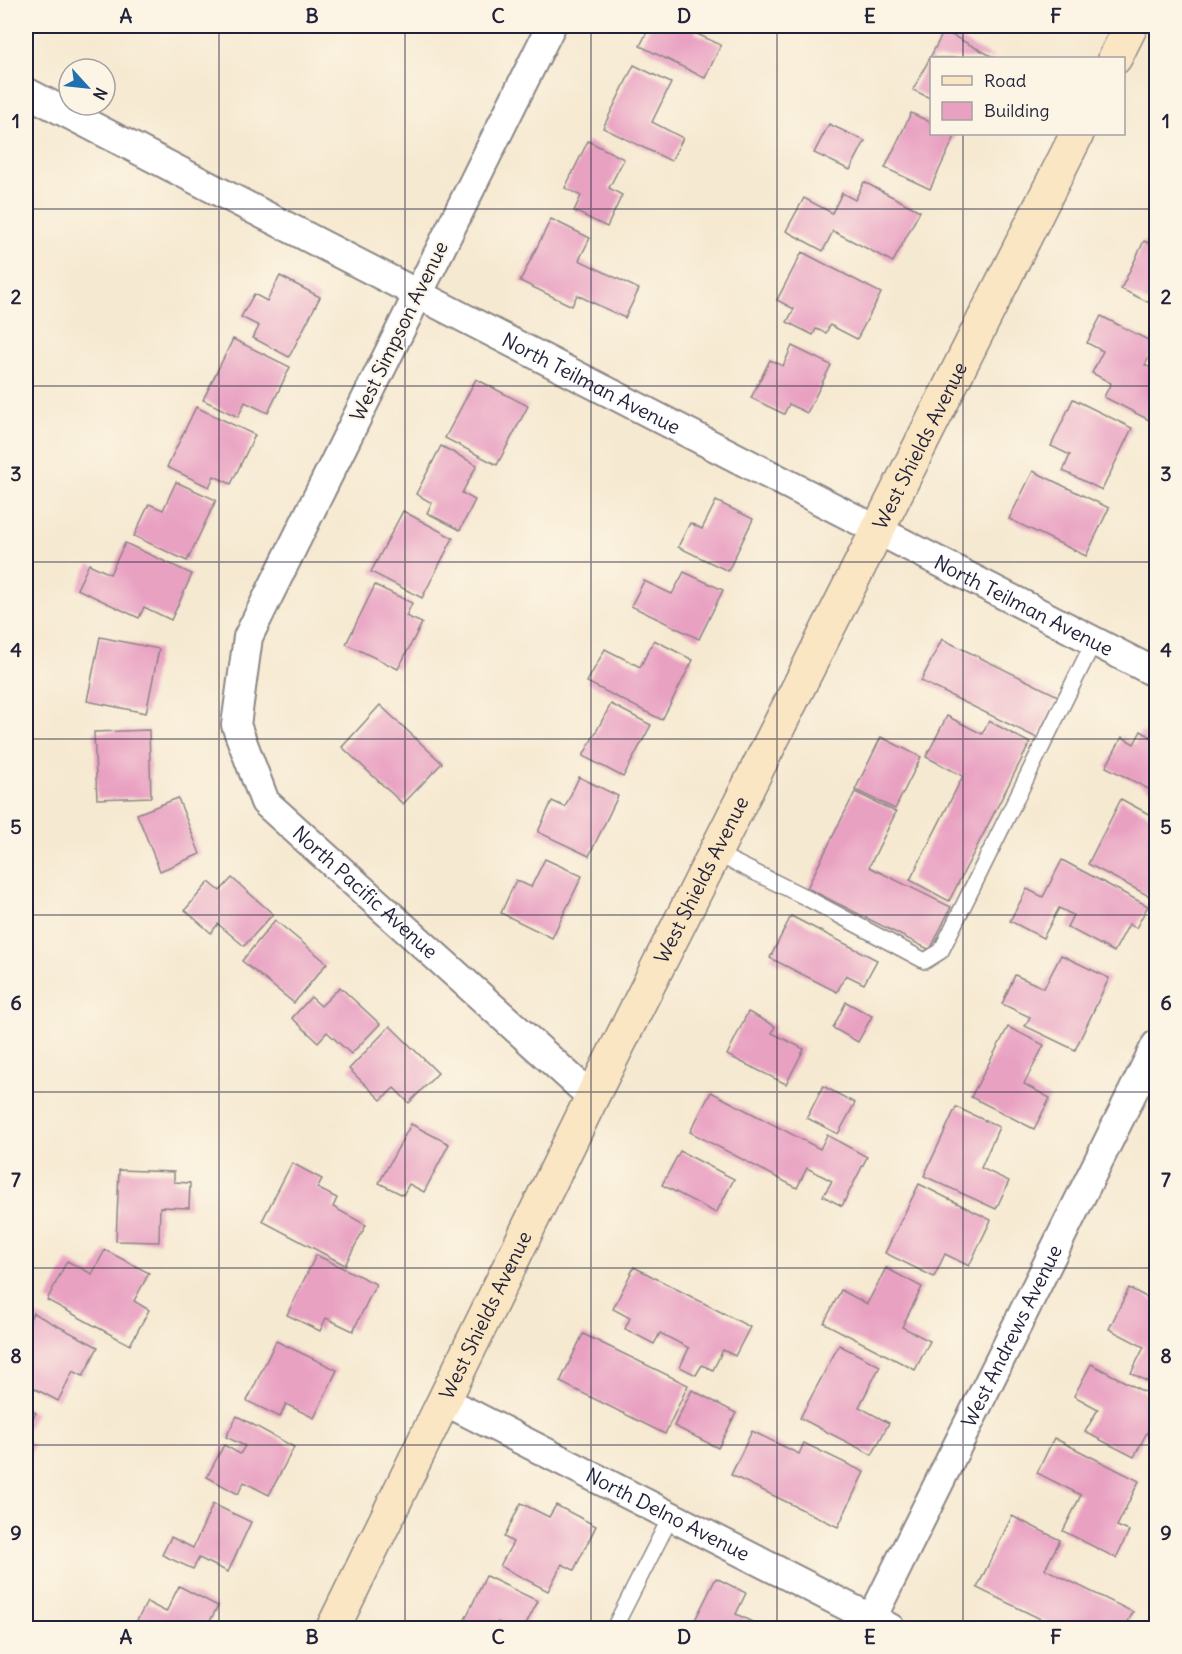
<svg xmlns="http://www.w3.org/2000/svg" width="1182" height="1654" font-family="Delius,sans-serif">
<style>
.building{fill:#e9a1c2}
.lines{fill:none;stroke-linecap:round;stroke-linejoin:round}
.lane-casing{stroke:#8c8686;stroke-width:18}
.street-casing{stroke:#8c8686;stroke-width:32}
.secondary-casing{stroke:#8c8686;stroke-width:36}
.lane{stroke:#fff;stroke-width:15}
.street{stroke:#fff;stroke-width:28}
.secondary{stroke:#fbe6c4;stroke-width:33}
.grid{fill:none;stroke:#22223b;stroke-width:1.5;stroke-opacity:0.55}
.labels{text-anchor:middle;stroke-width:4.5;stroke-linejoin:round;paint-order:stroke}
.street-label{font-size:20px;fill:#22223b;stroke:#fcf5e5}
.neatline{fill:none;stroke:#22223b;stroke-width:2}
.grid-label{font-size:20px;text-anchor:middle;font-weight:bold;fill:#22223b}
</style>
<rect width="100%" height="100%" fill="#fcf5e5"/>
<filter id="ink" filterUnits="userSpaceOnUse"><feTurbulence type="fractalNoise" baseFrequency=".0167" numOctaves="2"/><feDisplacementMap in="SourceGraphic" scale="12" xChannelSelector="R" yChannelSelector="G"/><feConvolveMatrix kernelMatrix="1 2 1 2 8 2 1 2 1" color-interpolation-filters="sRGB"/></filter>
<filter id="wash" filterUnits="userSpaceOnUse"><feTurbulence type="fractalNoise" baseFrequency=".008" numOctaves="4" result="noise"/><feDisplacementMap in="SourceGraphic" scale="24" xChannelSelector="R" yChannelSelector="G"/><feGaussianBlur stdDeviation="1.35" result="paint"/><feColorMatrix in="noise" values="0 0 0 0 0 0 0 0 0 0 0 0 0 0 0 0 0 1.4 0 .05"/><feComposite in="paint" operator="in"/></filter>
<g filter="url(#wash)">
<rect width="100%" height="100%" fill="#f6e9d1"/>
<g id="blocks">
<g class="building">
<path d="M 650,26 L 698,26 L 695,33 L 721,45 L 705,78 L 640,46 Z"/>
<path d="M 944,31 L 995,58 L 932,58 L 932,99 L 913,90 Z"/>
<path d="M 634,65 L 671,83 L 652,122 L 683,138 L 671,161 L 603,128 Z"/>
<path d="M 911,113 L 932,123 L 932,134 L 956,134 L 930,189 L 885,168 Z"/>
<path d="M 829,124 L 865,141 L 850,170 L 814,153 Z"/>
<path d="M 588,141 L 624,159 L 609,188 L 622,195 L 607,227 L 574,211 L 581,196 L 565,188 Z"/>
<path d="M 864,182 L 920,211 L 893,262 L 833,231 L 823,251 L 786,231 L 804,198 L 832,213 L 842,193 L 855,200 Z"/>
<path d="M 551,219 L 590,238 L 579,260 L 639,289 L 625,318 L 577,295 L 572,306 L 520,281 Z"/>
<path d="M 1144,241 L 1156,247 L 1156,306 L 1121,289 Z"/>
<path d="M 802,252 L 881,293 L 857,339 L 830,325 L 826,333 L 816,329 L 813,335 L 787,322 L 794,309 L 777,300 Z"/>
<path d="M 280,276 L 320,297 L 289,357 L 253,338 L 259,326 L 241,317 L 254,294 L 267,301 Z"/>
<path d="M 1101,316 L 1156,344 L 1145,365 L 1156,371 L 1155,423 L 1104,397 L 1111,383 L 1092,373 L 1103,351 L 1087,343 Z"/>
<path d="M 233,339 L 290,367 L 268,413 L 245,402 L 238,417 L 203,400 Z"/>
<path d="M 792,346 L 831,365 L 807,413 L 789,404 L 784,414 L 751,398 L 770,360 L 783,366 Z"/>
<path d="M 476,379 L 528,406 L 497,465 L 445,438 Z"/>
<path d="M 1073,399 L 1132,428 L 1102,490 L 1063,471 L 1070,455 L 1051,446 Z"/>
<path d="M 196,407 L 255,435 L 231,484 L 214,476 L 209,487 L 167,467 Z"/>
<path d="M 441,446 L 477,465 L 462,493 L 475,500 L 460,530 L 427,513 L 432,503 L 416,494 Z"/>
<path d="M 1033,471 L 1109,508 L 1086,556 L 1009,519 Z"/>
<path d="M 176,482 L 216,500 L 187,561 L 134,536 L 149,504 L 163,510 Z"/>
<path d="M 716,501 L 753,519 L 728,571 L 678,547 L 690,523 L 702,529 Z"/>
<path d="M 403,511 L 453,538 L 422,598 L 371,572 Z"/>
<path d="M 125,543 L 192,574 L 171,620 L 144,607 L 139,618 L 77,589 L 89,564 L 110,574 Z"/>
<path d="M 684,572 L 723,590 L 699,639 L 631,606 L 644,581 L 672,594 Z"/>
<path d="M 375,585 L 412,603 L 406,616 L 422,623 L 398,669 L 346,644 Z"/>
<path d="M 100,637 L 159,649 L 146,713 L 87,701 Z"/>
<path d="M 942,639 L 1058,696 L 1037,738 L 921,681 Z"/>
<path d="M 654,640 L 693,660 L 662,720 L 587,682 L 605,649 L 640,667 Z"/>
<path d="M 611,704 L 651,725 L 623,777 L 583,756 Z"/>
<path d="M 380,705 L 442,763 L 403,804 L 342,747 Z"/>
<path d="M 947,716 L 982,734 L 989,721 L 1030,743 L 949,901 L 910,880 L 963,776 L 926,757 Z"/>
<path d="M 149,730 L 151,797 L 97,799 L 94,732 Z"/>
<path d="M 1141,731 L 1156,740 L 1156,793 L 1106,767 L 1122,737 L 1134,744 Z"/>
<path d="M 881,737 L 921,757 L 895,809 L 855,790 Z"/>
<path d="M 579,777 L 618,796 L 589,856 L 538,832 L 552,801 L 565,807 Z"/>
<path d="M 855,792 L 896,812 L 869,867 L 951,907 L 930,950 L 807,888 Z"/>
<path d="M 178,798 L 200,854 L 160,871 L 137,814 Z"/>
<path d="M 1121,799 L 1156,818 L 1156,883 L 1149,896 L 1088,864 Z"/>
<path d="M 545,859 L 582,876 L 552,938 L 501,913 L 516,880 L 531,887 Z"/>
<path d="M 1062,860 L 1148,906 L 1136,928 L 1129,924 L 1114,952 L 1067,927 L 1073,915 L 1059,908 L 1043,938 L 1010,921 L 1027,889 L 1043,897 Z"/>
<path d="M 232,878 L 273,914 L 244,946 L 218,924 L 211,933 L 185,910 L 209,882 L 220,891 Z"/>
<path d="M 791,916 L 877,960 L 864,984 L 846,975 L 837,992 L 770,958 Z"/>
<path d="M 275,920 L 327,963 L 294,1003 L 242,961 Z"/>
<path d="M 1061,955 L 1109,978 L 1075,1050 L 1025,1026 L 1030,1017 L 1002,1004 L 1015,975 L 1044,988 Z"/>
<path d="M 340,987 L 380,1024 L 351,1054 L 327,1032 L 318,1042 L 292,1018 L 311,997 L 321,1006 Z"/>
<path d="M 846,1002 L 872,1016 L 858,1042 L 833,1028 Z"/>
<path d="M 748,1012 L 775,1026 L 772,1033 L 804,1049 L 786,1084 L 727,1055 Z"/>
<path d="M 390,1026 L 438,1073 L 409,1103 L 394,1088 L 381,1100 L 349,1069 Z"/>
<path d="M 1008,1027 L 1044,1045 L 1024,1084 L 1050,1098 L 1034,1129 L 971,1097 Z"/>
<path d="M 823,1086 L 855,1103 L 838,1134 L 807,1118 Z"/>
<path d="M 711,1092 L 820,1149 L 827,1135 L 867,1157 L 842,1206 L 823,1196 L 832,1181 L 807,1168 L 797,1188 L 690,1132 Z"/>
<path d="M 956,1107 L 999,1127 L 981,1168 L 1009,1181 L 996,1209 L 924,1176 Z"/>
<path d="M 411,1124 L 449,1144 L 424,1192 L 409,1184 L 403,1195 L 379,1183 Z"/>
<path d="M 680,1151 L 734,1179 L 716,1213 L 662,1185 Z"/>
<path d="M 292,1163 L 322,1179 L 317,1188 L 337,1198 L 333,1207 L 366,1225 L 345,1265 L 262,1221 Z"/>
<path d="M 119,1170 L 174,1172 L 174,1182 L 190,1183 L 189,1208 L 160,1207 L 159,1242 L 116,1241 Z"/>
<path d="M 919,1184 L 991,1220 L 969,1266 L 945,1254 L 934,1277 L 885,1253 Z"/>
<path d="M 105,1250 L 149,1273 L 134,1301 L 149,1310 L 130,1345 L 47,1300 L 67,1261 L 92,1274 Z"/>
<path d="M 316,1255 L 376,1284 L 353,1331 L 326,1318 L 320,1331 L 287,1315 Z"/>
<path d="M 634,1267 L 750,1327 L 735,1356 L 723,1350 L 713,1370 L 702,1365 L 696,1375 L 680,1367 L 689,1348 L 660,1333 L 654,1344 L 625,1329 L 630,1318 L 613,1309 Z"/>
<path d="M 886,1268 L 922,1287 L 902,1327 L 930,1341 L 915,1370 L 824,1323 L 841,1290 L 867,1304 Z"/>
<path d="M 1129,1288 L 1156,1302 L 1156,1386 L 1131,1373 L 1144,1347 L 1109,1329 Z"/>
<path d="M 33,1313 L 98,1347 L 83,1376 L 73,1371 L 58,1401 L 26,1384 L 26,1327 Z"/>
<path d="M 583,1334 L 688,1385 L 665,1434 L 560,1382 Z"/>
<path d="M 276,1341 L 337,1370 L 314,1418 L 286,1404 L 280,1417 L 247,1401 Z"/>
<path d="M 839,1345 L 880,1366 L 859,1407 L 889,1423 L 872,1455 L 800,1418 Z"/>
<path d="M 1091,1364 L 1156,1398 L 1156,1415 L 1134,1457 L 1085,1432 L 1098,1409 L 1074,1396 Z"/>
<path d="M 692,1390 L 736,1413 L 718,1448 L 674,1426 Z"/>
<path d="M 26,1407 L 36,1413 L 26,1431 Z"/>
<path d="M 237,1416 L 294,1447 L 269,1495 L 244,1482 L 238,1494 L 207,1477 L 224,1445 L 240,1454 L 245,1446 L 226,1437 Z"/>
<path d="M 752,1431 L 799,1454 L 804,1443 L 864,1472 L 838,1527 L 731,1475 Z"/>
<path d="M 1054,1438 L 1139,1481 L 1117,1526 L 1129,1531 L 1116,1558 L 1063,1531 L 1081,1495 L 1037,1473 Z"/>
<path d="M 26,1441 L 34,1445 L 26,1461 Z"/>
<path d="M 521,1503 L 549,1517 L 556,1505 L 596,1526 L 574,1570 L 562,1564 L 548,1591 L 500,1566 L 513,1542 L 504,1537 Z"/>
<path d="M 213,1504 L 251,1522 L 228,1572 L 199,1558 L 193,1569 L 162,1555 L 171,1537 L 193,1548 Z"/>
<path d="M 1012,1516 L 1060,1540 L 1045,1569 L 1133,1612 L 1125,1628 L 1059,1628 L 977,1588 Z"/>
<path d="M 486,1576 L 538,1601 L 524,1628 L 511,1628 L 498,1622 L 495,1628 L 461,1628 Z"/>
<path d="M 716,1578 L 746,1593 L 736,1614 L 764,1628 L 691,1628 Z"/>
<path d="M 179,1586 L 218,1606 L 206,1628 L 133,1628 L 147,1602 L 166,1612 Z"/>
</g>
</g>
</g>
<g filter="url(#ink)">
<use href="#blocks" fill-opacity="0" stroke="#8c8686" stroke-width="1.5"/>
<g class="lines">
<g class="lane-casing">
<g id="lane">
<path d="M 715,853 L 801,895 L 925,961 L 941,951 L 1094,641"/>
<path d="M 614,1628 L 671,1516"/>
</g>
</g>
<g class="street-casing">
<g id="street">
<path id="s1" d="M 551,26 L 248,637 L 236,725 L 265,802 L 592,1097"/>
<path id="s2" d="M 26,92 C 403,285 778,482 1156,673"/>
<path id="s3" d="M 445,1401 L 890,1628"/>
<path id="s4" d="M 867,1628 L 1156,1045"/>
</g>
</g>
<g class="secondary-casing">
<g id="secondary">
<path d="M 1115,58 L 1131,26"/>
<path id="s5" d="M 333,1628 L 592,1097 L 1077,134"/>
</g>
</g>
<use href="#lane" class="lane"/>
<use href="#street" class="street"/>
<use href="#secondary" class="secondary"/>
</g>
</g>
<path class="grid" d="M 219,26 L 219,1628M 405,26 L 405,1628M 591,26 L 591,1628M 777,26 L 777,1628M 963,26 L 963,58M 963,134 L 963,1628M 26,209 L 1156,209M 26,386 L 1156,386M 26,562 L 1156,562M 26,739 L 1156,739M 26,915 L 1156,915M 26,1092 L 1156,1092M 26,1268 L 1156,1268M 26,1445 L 1156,1445"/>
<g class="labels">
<g class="street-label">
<text transform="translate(399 331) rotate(-64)" y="7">West Simpson Avenue</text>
<text dy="7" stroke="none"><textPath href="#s2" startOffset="636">North Teilman Avenue</textPath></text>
<text dy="7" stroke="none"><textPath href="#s5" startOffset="1320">West Shields Avenue</textPath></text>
<text dy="7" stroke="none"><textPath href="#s2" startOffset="1122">North Teilman Avenue</textPath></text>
<text dy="7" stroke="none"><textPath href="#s5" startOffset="834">West Shields Avenue</textPath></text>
<text dy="7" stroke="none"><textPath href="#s1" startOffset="988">North Pacific Avenue</textPath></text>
<text dy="7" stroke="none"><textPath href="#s5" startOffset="348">West Shields Avenue</textPath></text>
<text dy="7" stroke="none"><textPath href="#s4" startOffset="326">West Andrews Avenue</textPath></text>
<text dy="7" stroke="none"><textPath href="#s3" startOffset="250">North Delno Avenue</textPath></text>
</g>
</g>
<rect width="1182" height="1654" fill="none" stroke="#fcf5e5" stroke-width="66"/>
<rect x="930" y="57" width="195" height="78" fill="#fcf5e5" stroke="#a5a1a1" stroke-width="1.5"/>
<rect x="942" y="76" width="30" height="9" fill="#fbe6c4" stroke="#a5a1a1" stroke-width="1.5"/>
<text x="984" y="87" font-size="18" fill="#22223b">Road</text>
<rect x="942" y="102" width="30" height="18" fill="#e9a1c2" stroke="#a5a1a1" stroke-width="1.5"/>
<text x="984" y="117" font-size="18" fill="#22223b">Building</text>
<g transform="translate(87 87) rotate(117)"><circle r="28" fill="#fcf5e5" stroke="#a5a1a1" stroke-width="1.5"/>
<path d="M0-4.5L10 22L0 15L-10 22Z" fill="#1f6fb2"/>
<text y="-9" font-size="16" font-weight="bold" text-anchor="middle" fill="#22223b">N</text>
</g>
<rect x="33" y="33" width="1116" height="1588" class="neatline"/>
<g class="grid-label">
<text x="126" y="23">A</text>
<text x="312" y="23">B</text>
<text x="498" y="23">C</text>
<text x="684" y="23">D</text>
<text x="870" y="23">E</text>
<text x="1056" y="23">F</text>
<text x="16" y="128">1</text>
<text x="1166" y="128">1</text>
<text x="16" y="304">2</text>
<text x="1166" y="304">2</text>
<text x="16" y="481">3</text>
<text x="1166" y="481">3</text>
<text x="16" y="657">4</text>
<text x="1166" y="657">4</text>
<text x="16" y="834">5</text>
<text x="1166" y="834">5</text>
<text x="16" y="1010">6</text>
<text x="1166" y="1010">6</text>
<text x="16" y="1187">7</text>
<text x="1166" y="1187">7</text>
<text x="16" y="1363">8</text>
<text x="1166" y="1363">8</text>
<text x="16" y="1540">9</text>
<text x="1166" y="1540">9</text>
<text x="126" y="1644">A</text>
<text x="312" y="1644">B</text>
<text x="498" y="1644">C</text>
<text x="684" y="1644">D</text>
<text x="870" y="1644">E</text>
<text x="1056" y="1644">F</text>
</g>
</svg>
